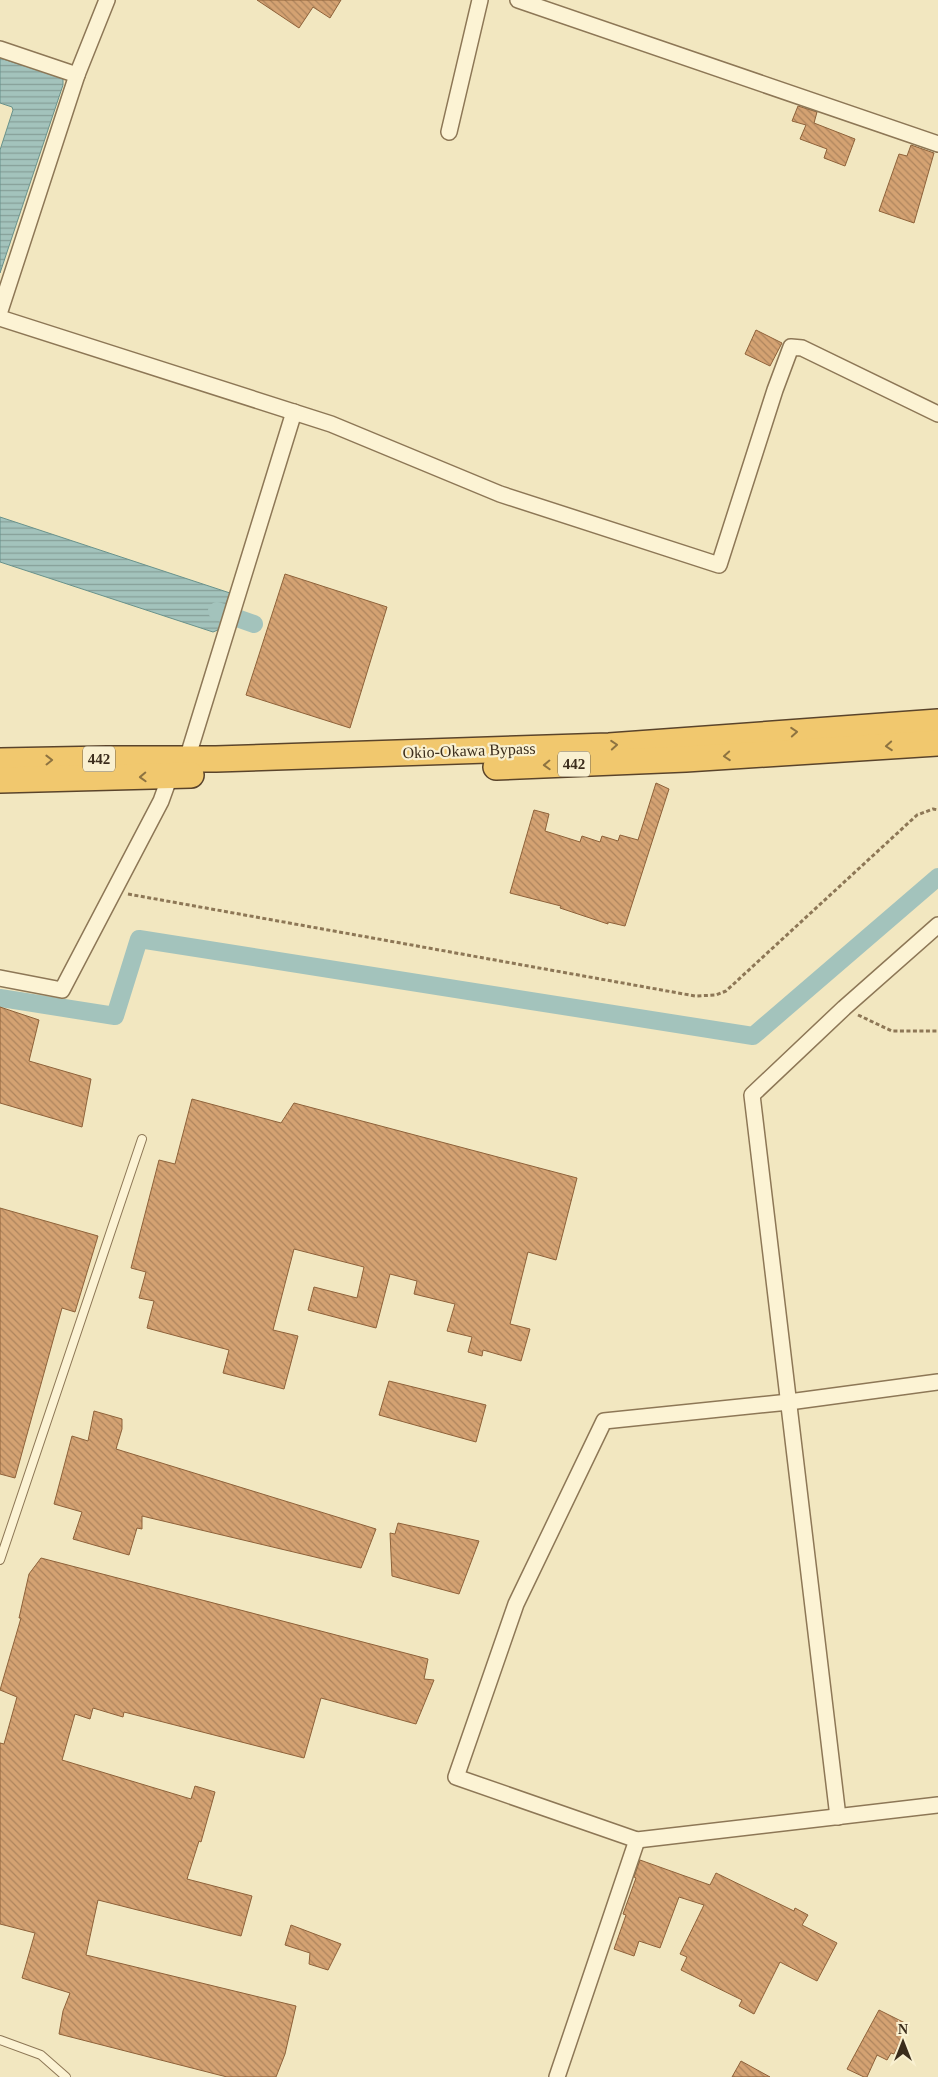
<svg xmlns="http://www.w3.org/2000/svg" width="938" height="2077" font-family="'Times New Roman',serif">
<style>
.water{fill:url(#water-rules);stroke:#69928b}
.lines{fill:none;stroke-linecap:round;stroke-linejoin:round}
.canal{stroke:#a3c3bc;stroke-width:18}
.building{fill:url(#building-back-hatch);stroke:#8e623a}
.service-casing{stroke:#8d7756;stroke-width:10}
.minor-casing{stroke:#8d7756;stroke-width:18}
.trunk-casing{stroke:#5a442b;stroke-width:28}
.path{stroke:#8d7756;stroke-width:3;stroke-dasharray:4 2.5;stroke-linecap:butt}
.service{stroke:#fcf3d4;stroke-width:8}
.minor{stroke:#fcf3d4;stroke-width:15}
.trunk{stroke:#f1c86e;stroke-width:25}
.oneway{stroke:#8d7341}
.labels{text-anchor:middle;stroke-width:4.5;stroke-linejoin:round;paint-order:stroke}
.shield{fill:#f9f0d0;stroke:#746852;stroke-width:1}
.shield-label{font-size:15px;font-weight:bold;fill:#3b2d1c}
.street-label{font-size:16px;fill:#3b2d1c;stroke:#f9f0d0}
</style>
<defs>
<pattern id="water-rules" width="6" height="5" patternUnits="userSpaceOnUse" patternTransform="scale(1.25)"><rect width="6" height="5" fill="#a3c3bc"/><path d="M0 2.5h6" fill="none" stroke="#869f98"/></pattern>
<pattern id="building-back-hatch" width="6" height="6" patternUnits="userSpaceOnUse" patternTransform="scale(1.25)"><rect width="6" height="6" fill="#d4a272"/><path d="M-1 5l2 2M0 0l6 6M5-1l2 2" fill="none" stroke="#ad845d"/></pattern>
</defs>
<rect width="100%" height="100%" fill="#f2e7c0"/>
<g class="water">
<path d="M 0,58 L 63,78 L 63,85 L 0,273 L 0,150 L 13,110 L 12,107 L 0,103 Z"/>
<path d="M 0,517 L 230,593 L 225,607 L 230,609 L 224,616 L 218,630 L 213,632 L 0,562 Z"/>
</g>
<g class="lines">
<g class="canal">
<path d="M 217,611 L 254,624"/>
<path d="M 0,998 L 115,1016 L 139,939 L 753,1036 L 938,877"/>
</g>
</g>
<g class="building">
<path d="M 257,0 L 341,0 L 330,18 L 313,7 L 299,28 Z"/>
<path d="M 798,106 L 817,112 L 814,123 L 855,139 L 845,166 L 824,158 L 827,149 L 800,139 L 806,125 L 792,121 Z"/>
<path d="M 911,145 L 934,153 L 914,223 L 879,211 L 899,154 L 907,156 Z"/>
<path d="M 756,330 L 782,343 L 770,366 L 745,354 Z"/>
<path d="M 285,574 L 387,607 L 350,728 L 246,695 Z"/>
<path d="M 656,783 L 669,789 L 625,926 L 608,922 L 608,924 L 560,908 L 561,906 L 510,893 L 534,810 L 549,814 L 545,831 L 580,842 L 582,836 L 600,842 L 602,836 L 618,841 L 620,835 L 638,840 Z"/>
<path d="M 0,1007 L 39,1020 L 29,1061 L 91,1079 L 82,1127 L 0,1103 Z"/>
<path d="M 192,1099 L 281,1123 L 294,1103 L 577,1178 L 556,1260 L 528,1252 L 510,1324 L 530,1329 L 521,1361 L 483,1350 L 482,1356 L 468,1352 L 472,1337 L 447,1331 L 455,1304 L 414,1294 L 417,1281 L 390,1274 L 376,1328 L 308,1310 L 314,1287 L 357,1298 L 364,1267 L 294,1249 L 273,1330 L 298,1336 L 284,1389 L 223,1373 L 229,1350 L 147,1328 L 154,1301 L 139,1298 L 146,1272 L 131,1268 L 159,1160 L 175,1164 Z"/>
<path d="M 0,1208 L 98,1236 L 75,1312 L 62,1308 L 15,1478 L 0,1474 Z"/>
<path d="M 389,1381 L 486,1405 L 476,1442 L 379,1415 Z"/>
<path d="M 94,1411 L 122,1419 L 122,1429 L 116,1449 L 376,1529 L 361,1568 L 142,1516 L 142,1529 L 137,1528 L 129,1555 L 73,1539 L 82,1512 L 54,1504 L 72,1436 L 88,1441 Z"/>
<path d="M 398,1523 L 479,1541 L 459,1594 L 392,1576 L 390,1533 L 395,1534 Z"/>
<path d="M 41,1558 L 428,1659 L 424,1679 L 434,1680 L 416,1724 L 321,1698 L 304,1758 L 124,1712 L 123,1717 L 93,1708 L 90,1719 L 75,1714 L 62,1760 L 191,1799 L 195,1786 L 215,1792 L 201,1842 L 199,1841 L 187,1879 L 252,1896 L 241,1936 L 98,1900 L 86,1955 L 296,2006 L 285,2054 L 276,2077 L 227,2077 L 59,2034 L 63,2011 L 70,1993 L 22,1978 L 35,1933 L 0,1924 L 0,1743 L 4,1744 L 17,1697 L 0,1690 L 21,1618 L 19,1618 L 29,1574 Z"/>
<path d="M 640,1860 L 710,1885 L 716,1873 L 794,1911 L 795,1908 L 808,1915 L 802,1925 L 837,1943 L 817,1981 L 780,1962 L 754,2014 L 739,2006 L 742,2000 L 681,1970 L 687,1957 L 680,1954 L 704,1905 L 679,1897 L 660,1948 L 639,1941 L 634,1956 L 614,1949 L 626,1915 L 623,1914 L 636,1878 L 634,1877 Z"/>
<path d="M 291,1925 L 341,1944 L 328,1970 L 309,1964 L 310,1953 L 285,1945 Z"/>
<path d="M 879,2010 L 909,2025 L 894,2054 L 891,2053 L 887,2060 L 877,2055 L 867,2077 L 864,2077 L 847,2069 Z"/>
<path d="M 741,2061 L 770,2077 L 732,2077 Z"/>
</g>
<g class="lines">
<g class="service-casing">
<g id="service">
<path d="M 0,1560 L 142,1139"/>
<path d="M 0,2040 L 41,2055 L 66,2077"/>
</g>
</g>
<g class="minor-casing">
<g id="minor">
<path d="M 518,0 L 938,144"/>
<path d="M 0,49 L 77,75"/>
<path d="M 449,132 L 480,0"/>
<path d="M 0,311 L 77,75 L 107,0"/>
<path d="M 0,318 L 331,424 L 500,494 L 719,565 L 775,390 L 791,347 L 802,348 L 938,414"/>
<path d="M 0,978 L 62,990 L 161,801 L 170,776 L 187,759 L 294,412"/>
<path d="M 938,1382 L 789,1402 L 604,1421 L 516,1604 L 456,1777 L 637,1840 L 938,1805"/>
<path d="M 838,1817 L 752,1095 L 844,1008 L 938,925"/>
<path d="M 557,2077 L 637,1840"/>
</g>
</g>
<g class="trunk-casing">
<g id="trunk">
<path d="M 0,761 L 107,759 L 216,759 L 609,746 L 938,722"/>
<path d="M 496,767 L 686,759 L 938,743"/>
<path d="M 0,780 L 191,775"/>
</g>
</g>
<g class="path">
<path d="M 128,894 L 695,996 L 716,995 L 726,991 L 917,815 L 933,809 L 938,810"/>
<path d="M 858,1015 L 892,1031 L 938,1031"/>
</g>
<use href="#service" class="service"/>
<use href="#minor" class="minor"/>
<use href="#trunk" class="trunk"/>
</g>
<defs><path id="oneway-chevron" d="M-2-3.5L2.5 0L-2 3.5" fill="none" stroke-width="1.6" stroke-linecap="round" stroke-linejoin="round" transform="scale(1.25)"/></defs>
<g class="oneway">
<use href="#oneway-chevron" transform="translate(794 732) rotate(-4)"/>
<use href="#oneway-chevron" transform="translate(614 745) rotate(-4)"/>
<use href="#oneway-chevron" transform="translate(889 746) rotate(176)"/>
<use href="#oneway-chevron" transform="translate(727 756) rotate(176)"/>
<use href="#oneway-chevron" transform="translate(49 760) rotate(-1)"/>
<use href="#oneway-chevron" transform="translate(547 765) rotate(178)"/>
<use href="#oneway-chevron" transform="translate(143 777) rotate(178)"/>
</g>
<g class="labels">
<g class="shield">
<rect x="83" y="746.5" width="32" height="25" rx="4"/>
<rect x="558" y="751.5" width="32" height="25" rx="4"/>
</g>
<g class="shield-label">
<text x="99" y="764">442</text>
<text x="574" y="769">442</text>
</g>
<g class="street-label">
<text transform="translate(469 750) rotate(-2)" y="6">Okio-Okawa Bypass</text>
</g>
</g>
<g transform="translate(903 2042)" stroke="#f9f0d0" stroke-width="4" paint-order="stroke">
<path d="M0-4L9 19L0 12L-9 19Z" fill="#3b2d1c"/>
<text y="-8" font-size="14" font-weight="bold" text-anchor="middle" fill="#3b2d1c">N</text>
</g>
</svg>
